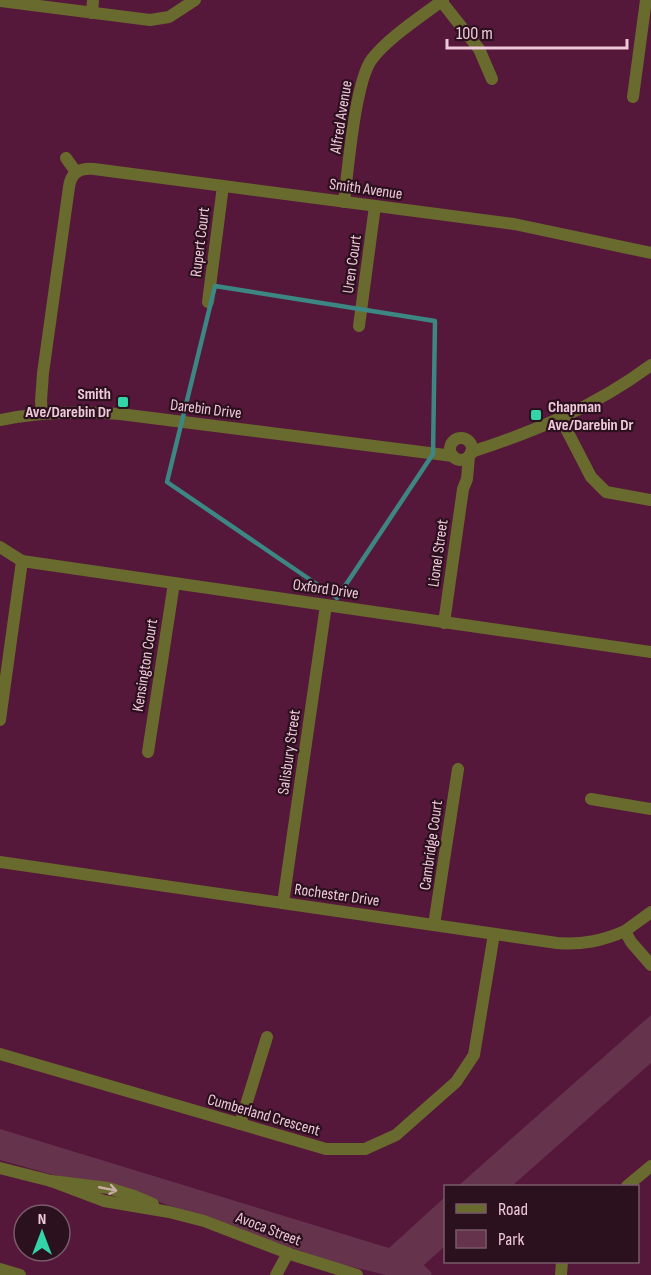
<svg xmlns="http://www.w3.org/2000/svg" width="651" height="1275" font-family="'Sofia Sans Condensed',sans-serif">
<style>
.green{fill:#65334c}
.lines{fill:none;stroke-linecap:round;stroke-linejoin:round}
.minor{stroke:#696a2d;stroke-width:12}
.oneway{stroke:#c7aca5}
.marked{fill:none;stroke:#3c8683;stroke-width:4.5;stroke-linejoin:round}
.poi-dot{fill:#33d4a8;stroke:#2b101e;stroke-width:2}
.labels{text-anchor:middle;stroke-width:4.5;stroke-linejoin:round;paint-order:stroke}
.street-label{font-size:16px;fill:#efc8d9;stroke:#2b101e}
.poi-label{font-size:16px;font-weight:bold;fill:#efc8d9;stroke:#2b101e;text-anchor:end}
</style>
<rect width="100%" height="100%" fill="#55173a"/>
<g class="green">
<path d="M 651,1015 L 651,1063 L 512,1186 L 458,1186 Z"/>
<path d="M 0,1129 L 389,1248 L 445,1197 L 445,1246 L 424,1265 L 432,1273 L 431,1275 L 386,1275 L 336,1263 L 162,1203 L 125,1188 L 75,1181 L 0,1160 Z"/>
</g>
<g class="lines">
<g class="minor">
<path d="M 0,1 L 150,20 L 169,17 L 195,0"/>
<path d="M 441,1 L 479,49 L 492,79"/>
<path d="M 92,13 L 93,0"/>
<path d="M 633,97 L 646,0"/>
<path d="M 66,158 L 76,172"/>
<path d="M 344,202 C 348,170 355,81 372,59 C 388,38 422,16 443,0"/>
<path d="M 208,302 L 223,186"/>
<path d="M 359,326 L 375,206"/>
<path d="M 42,414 L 41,401 L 43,373 L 69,187 C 71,172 80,168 94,169 L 514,224 L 651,253"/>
<path d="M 561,419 L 591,477 L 606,492 L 651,500"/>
<path d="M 0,420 C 40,412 79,411 120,414 L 453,456"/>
<circle cx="461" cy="449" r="11"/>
<path d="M 471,452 C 536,431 596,406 651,365"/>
<path d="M 0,547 L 22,561 L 651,652"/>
<path d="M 444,623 L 463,489 L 467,479 L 469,456"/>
<path d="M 0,720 L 22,561"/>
<path d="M 148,752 L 174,583"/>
<path d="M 591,799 L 651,809"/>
<path d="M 0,862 L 557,943 C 582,945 602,941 625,931 L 631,942 L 651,965"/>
<path d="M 283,903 L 326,605"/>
<path d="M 434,925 L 458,769"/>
<path d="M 625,931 L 651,912"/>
<path d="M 0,1054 L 326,1149 L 365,1149 L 396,1135 L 456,1082 L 474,1055 L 494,934"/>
<path d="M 240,1124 L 267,1037"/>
<path d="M 0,1168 L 51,1181 L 108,1188 L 134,1196 L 153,1204"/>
<path d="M 51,1181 L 104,1201 L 169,1212 L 204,1221 L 293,1255 L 357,1275"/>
<path d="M 627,1186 L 651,1166"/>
<path d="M 0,1269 L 20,1275"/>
<path d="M 276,1275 L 288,1253"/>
<path d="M 561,1275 L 562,1262"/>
</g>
</g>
<defs><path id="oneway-shaft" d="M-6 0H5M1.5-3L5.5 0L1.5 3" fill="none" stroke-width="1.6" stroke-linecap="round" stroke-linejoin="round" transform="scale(1.5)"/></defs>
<use class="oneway" href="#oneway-shaft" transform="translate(108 1189) rotate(11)"/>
<path class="marked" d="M 215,286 L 435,321 L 433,454 L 337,598 L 167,482 Z"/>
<g class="poi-dot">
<rect x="117" y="396" width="12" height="12" rx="3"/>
<rect x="530" y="409" width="12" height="12" rx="3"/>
</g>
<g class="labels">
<g class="street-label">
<text transform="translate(340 117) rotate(-81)" y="6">Alfred Avenue</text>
<text transform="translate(366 188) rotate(8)" y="6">Smith Avenue</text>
<text transform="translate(199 242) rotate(-83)" y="6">Rupert Court</text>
<text transform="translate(351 264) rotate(-82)" y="6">Uren Court</text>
<text transform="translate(206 408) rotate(7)" y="6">Darebin Drive</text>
<text transform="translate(437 553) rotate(-82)" y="6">Lionel Street</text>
<text transform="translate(326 588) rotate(8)" y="6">Oxford Drive</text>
<text transform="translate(144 665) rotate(-81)" y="6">Kensington Court</text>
<text transform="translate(288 752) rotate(-82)" y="6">Salisbury Street</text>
<text transform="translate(430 845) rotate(-82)" y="6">Cambridge Court</text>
<text transform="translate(337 894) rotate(8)" y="6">Rochester Drive</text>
<text transform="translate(264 1114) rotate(16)" y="6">Cumberland Crescent</text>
<text transform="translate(269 1228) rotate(21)" y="6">Avoca Street</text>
</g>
<g class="poi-label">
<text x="111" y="399">Smith<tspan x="111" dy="18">Ave/Darebin Dr</tspan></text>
<text x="548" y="412" text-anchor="start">Chapman<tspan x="548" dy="18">Ave/Darebin Dr</tspan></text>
</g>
</g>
<rect x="444" y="1185" width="195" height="78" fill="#2b101e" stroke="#795a69" stroke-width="1.5"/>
<rect x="456" y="1204" width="30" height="9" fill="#696a2d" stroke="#795a69" stroke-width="1.5"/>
<text x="498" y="1215" font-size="18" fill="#efc8d9">Road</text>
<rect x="456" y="1230" width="30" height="18" fill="#65334c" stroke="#795a69" stroke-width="1.5"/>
<text x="498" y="1245" font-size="18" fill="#efc8d9">Park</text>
<g transform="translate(42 1233)"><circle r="28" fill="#2b101e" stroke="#795a69" stroke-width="1.5"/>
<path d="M0-4.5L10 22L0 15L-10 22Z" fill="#33d4a8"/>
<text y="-9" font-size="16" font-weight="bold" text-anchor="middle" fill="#efc8d9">N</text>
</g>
<path d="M447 39v9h180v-9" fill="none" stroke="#efc8d9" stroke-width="3"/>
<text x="456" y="39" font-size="18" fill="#efc8d9" stroke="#2b101e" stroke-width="4.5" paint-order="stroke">100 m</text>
</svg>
